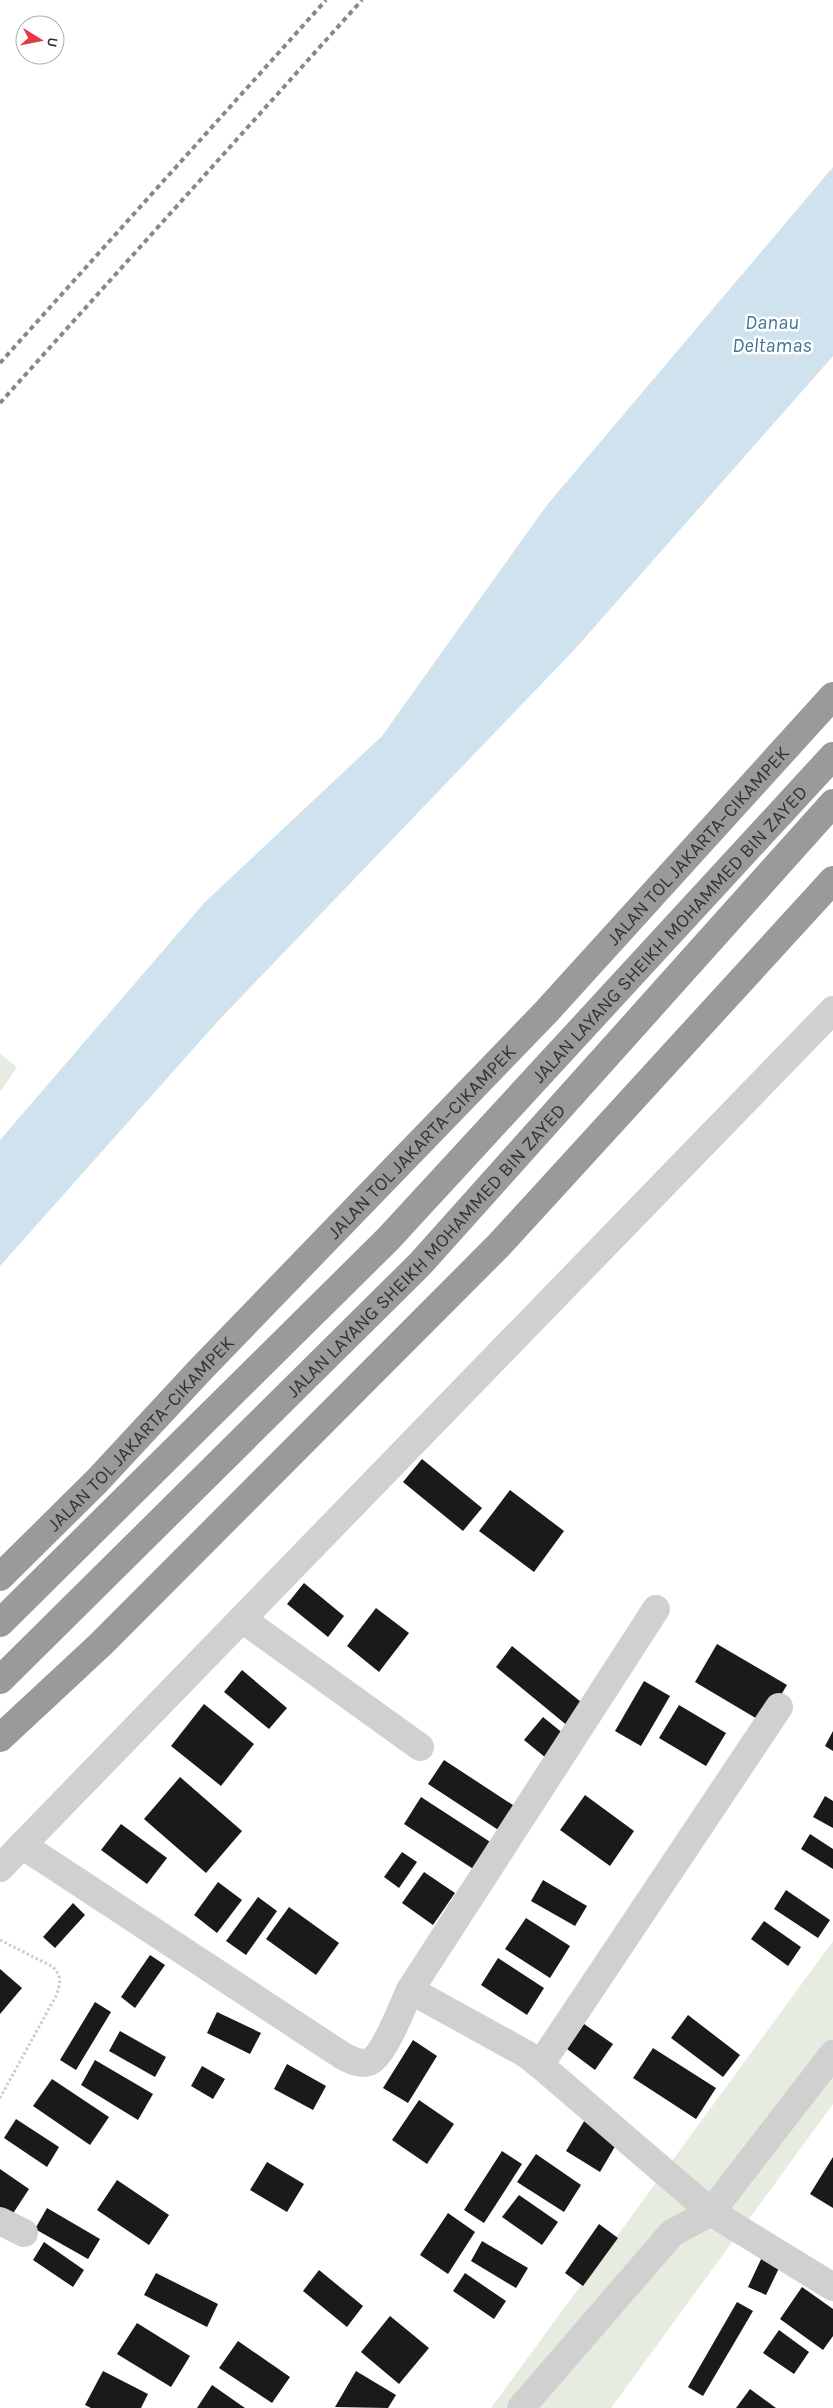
<svg xmlns="http://www.w3.org/2000/svg" width="833" height="2408" font-family="Karla,sans-serif">
<style>
.green{fill:#e6ecdf}
.water{fill:#cfe2ee}
.building{fill:#1a1a1a}
.lines{fill:none;stroke-linecap:round;stroke-linejoin:round}
.path{stroke:#cdcdcd;stroke-width:3;stroke-dasharray:2.5 2.5;stroke-linecap:butt}
.minor{stroke:#d0d0d0;stroke-width:28}
.highway{stroke:#9a9a9a;stroke-width:28}
.rail{stroke:#888;stroke-width:4;stroke-dasharray:5 4;stroke-linecap:butt}
.labels{text-anchor:middle;stroke-width:5;stroke-linejoin:round;paint-order:stroke}
.street-label{font-size:19px;fill:#333;stroke:#fff}
.water-label{font-size:20px;font-style:italic;fill:#3f7597;stroke:#fff}
</style>
<rect width="100%" height="100%" fill="#fff"/>
<g class="green">
<path d="M 0,1054 L 17,1067 L 0,1092 Z"/>
<path d="M 833,1941 L 833,2104 L 611,2408 L 491,2408 Z"/>
</g>
<path class="water" d="M 833,167 L 833,356 L 575,649 L 218,1021 L 0,1266 L 0,1140 L 205,902 L 382,736 L 547,505 Z"/>
<g class="building">
<path d="M 422,1459 L 482,1508 L 463,1531 L 403,1482 Z"/>
<path d="M 510,1490 L 564,1531 L 534,1572 L 479,1531 Z"/>
<path d="M 304,1583 L 344,1616 L 328,1637 L 287,1604 Z"/>
<path d="M 376,1608 L 409,1633 L 379,1672 L 347,1646 Z"/>
<path d="M 717,1644 L 787,1685 L 764,1723 L 695,1682 Z"/>
<path d="M 512,1646 L 586,1706 L 569,1727 L 496,1667 Z"/>
<path d="M 242,1670 L 287,1708 L 269,1729 L 224,1692 Z"/>
<path d="M 644,1681 L 670,1696 L 641,1746 L 615,1731 Z"/>
<path d="M 204,1704 L 254,1744 L 221,1786 L 171,1746 Z"/>
<path d="M 679,1705 L 726,1733 L 706,1766 L 659,1738 Z"/>
<path d="M 543,1717 L 570,1739 L 551,1762 L 524,1740 Z"/>
<path d="M 833,1731 L 833,1751 L 825,1746 Z"/>
<path d="M 444,1760 L 522,1811 L 506,1835 L 428,1784 Z"/>
<path d="M 180,1777 L 242,1831 L 206,1873 L 144,1819 Z"/>
<path d="M 585,1795 L 634,1831 L 610,1866 L 560,1830 Z"/>
<path d="M 825,1796 L 833,1801 L 833,1828 L 813,1817 Z"/>
<path d="M 421,1797 L 498,1847 L 481,1874 L 404,1824 Z"/>
<path d="M 121,1824 L 167,1858 L 147,1884 L 101,1850 Z"/>
<path d="M 810,1834 L 833,1849 L 833,1869 L 801,1849 Z"/>
<path d="M 402,1852 L 417,1862 L 399,1888 L 384,1877 Z"/>
<path d="M 424,1872 L 455,1893 L 433,1925 L 402,1903 Z"/>
<path d="M 543,1880 L 587,1906 L 575,1926 L 531,1901 Z"/>
<path d="M 218,1882 L 242,1900 L 217,1933 L 194,1915 Z"/>
<path d="M 786,1890 L 830,1920 L 818,1938 L 774,1909 Z"/>
<path d="M 258,1897 L 277,1911 L 246,1955 L 226,1941 Z"/>
<path d="M 73,1903 L 85,1915 L 55,1948 L 43,1937 Z"/>
<path d="M 289,1907 L 339,1943 L 316,1975 L 266,1939 Z"/>
<path d="M 526,1918 L 570,1946 L 550,1978 L 505,1949 Z"/>
<path d="M 764,1921 L 801,1947 L 788,1966 L 751,1939 Z"/>
<path d="M 150,1955 L 165,1965 L 135,2008 L 121,1997 Z"/>
<path d="M 498,1958 L 544,1988 L 527,2015 L 481,1985 Z"/>
<path d="M 0,1969 L 22,1988 L 0,2014 Z"/>
<path d="M 95,2002 L 111,2012 L 76,2070 L 60,2060 Z"/>
<path d="M 217,2012 L 261,2033 L 250,2054 L 207,2033 Z"/>
<path d="M 688,2015 L 740,2055 L 723,2077 L 671,2038 Z"/>
<path d="M 584,2024 L 613,2044 L 595,2070 L 567,2049 Z"/>
<path d="M 120,2031 L 166,2057 L 155,2077 L 109,2051 Z"/>
<path d="M 413,2040 L 437,2056 L 408,2103 L 383,2088 Z"/>
<path d="M 653,2048 L 716,2088 L 696,2119 L 633,2078 Z"/>
<path d="M 95,2060 L 153,2094 L 138,2120 L 81,2085 Z"/>
<path d="M 287,2064 L 326,2086 L 313,2110 L 274,2089 Z"/>
<path d="M 202,2066 L 225,2079 L 213,2099 L 191,2086 Z"/>
<path d="M 52,2079 L 109,2117 L 90,2145 L 33,2106 Z"/>
<path d="M 419,2100 L 454,2124 L 427,2164 L 392,2140 Z"/>
<path d="M 586,2118 L 620,2138 L 600,2172 L 566,2151 Z"/>
<path d="M 16,2119 L 59,2147 L 47,2167 L 4,2138 Z"/>
<path d="M 502,2151 L 522,2164 L 484,2223 L 464,2210 Z"/>
<path d="M 536,2154 L 581,2185 L 564,2212 L 517,2182 Z"/>
<path d="M 833,2157 L 833,2208 L 810,2194 Z"/>
<path d="M 267,2162 L 304,2184 L 287,2212 L 250,2190 Z"/>
<path d="M 0,2169 L 29,2189 L 12,2215 L 0,2207 Z"/>
<path d="M 117,2180 L 169,2215 L 149,2245 L 97,2210 Z"/>
<path d="M 519,2195 L 558,2222 L 542,2245 L 502,2217 Z"/>
<path d="M 47,2208 L 100,2239 L 88,2259 L 35,2229 Z"/>
<path d="M 448,2213 L 475,2232 L 448,2274 L 420,2255 Z"/>
<path d="M 599,2224 L 618,2238 L 583,2286 L 565,2273 Z"/>
<path d="M 482,2241 L 528,2268 L 516,2288 L 471,2261 Z"/>
<path d="M 44,2242 L 84,2270 L 73,2287 L 33,2260 Z"/>
<path d="M 763,2255 L 781,2264 L 766,2295 L 748,2287 Z"/>
<path d="M 319,2270 L 363,2306 L 347,2327 L 303,2291 Z"/>
<path d="M 156,2273 L 218,2304 L 207,2327 L 144,2295 Z"/>
<path d="M 465,2273 L 506,2301 L 494,2319 L 453,2291 Z"/>
<path d="M 802,2287 L 833,2309 L 833,2336 L 823,2350 L 780,2319 Z"/>
<path d="M 737,2302 L 753,2311 L 703,2396 L 688,2387 Z"/>
<path d="M 390,2316 L 429,2348 L 399,2384 L 361,2352 Z"/>
<path d="M 137,2323 L 190,2356 L 171,2387 L 117,2354 Z"/>
<path d="M 779,2330 L 809,2352 L 794,2374 L 763,2353 Z"/>
<path d="M 238,2341 L 290,2377 L 272,2403 L 219,2368 Z"/>
<path d="M 103,2371 L 148,2394 L 141,2408 L 91,2408 L 85,2405 Z"/>
<path d="M 356,2371 L 396,2395 L 388,2408 L 335,2407 Z"/>
<path d="M 212,2385 L 245,2408 L 197,2408 Z"/>
<path d="M 750,2389 L 776,2408 L 736,2408 Z"/>
</g>
<g class="lines">
<path class="path" d="M 0,1940 L 53,1967 C 62,1976 60,1983 57,1994 L 0,2098"/>
<g class="minor">
<path d="M 242,1619 L 420,1747"/>
<path d="M 22,1845 L 343,2056 C 351,2060 360,2065 369,2062 C 384,2056 403,2005 410,1990 L 526,2054 L 540,2065 L 779,1707"/>
<path d="M 0,1868 L 833,1010"/>
<path d="M 410,1990 L 656,1609"/>
<path d="M 540,2065 L 711,2212 L 833,2287"/>
<path d="M 0,2221 L 24,2233"/>
<path d="M 521,2408 L 672,2233 L 711,2212 L 833,2054"/>
</g>
<g class="highway">
<path id="s1" d="M 0,1577 L 97,1481 L 201,1369 L 547,1011 L 833,696"/>
<path id="s2" d="M 0,1623 L 388,1239 L 833,756"/>
<path id="s3" d="M 0,1680 L 420,1264 L 833,803"/>
<path d="M 0,1738 L 101,1644 L 499,1245 L 833,880"/>
</g>
<g class="rail">
<path d="M 0,363 L 326,0"/>
<path d="M 0,403 L 362,0"/>
</g>
</g>
<g class="labels">
<g class="street-label">
<text dy="7" stroke="none"><textPath href="#s1" startOffset="1011">JALAN TOL JAKARTA–CIKAMPEK</textPath></text>
<text dy="7" stroke="none"><textPath href="#s2" startOffset="961">JALAN LAYANG SHEIKH MOHAMMED BIN ZAYED</textPath></text>
<text dy="7" stroke="none"><textPath href="#s1" startOffset="606">JALAN TOL JAKARTA–CIKAMPEK</textPath></text>
<text dy="7" stroke="none"><textPath href="#s3" startOffset="605">JALAN LAYANG SHEIKH MOHAMMED BIN ZAYED</textPath></text>
<text dy="7" stroke="none"><textPath href="#s1" startOffset="201">JALAN TOL JAKARTA–CIKAMPEK</textPath></text>
</g>
<g class="water-label">
<text x="772" y="329">Danau<tspan x="772" dy="23">Deltamas</tspan></text>
</g>
</g>
<g transform="translate(40 40) rotate(100)"><circle r="24" fill="#ffffff" stroke="#adadad"/>
<path d="M0-4L9 19L0 12L-9 19Z" fill="#e63946"/>
<text y="-8" font-size="14" font-weight="bold" text-anchor="middle" fill="#333333">U</text>
</g>
</svg>
